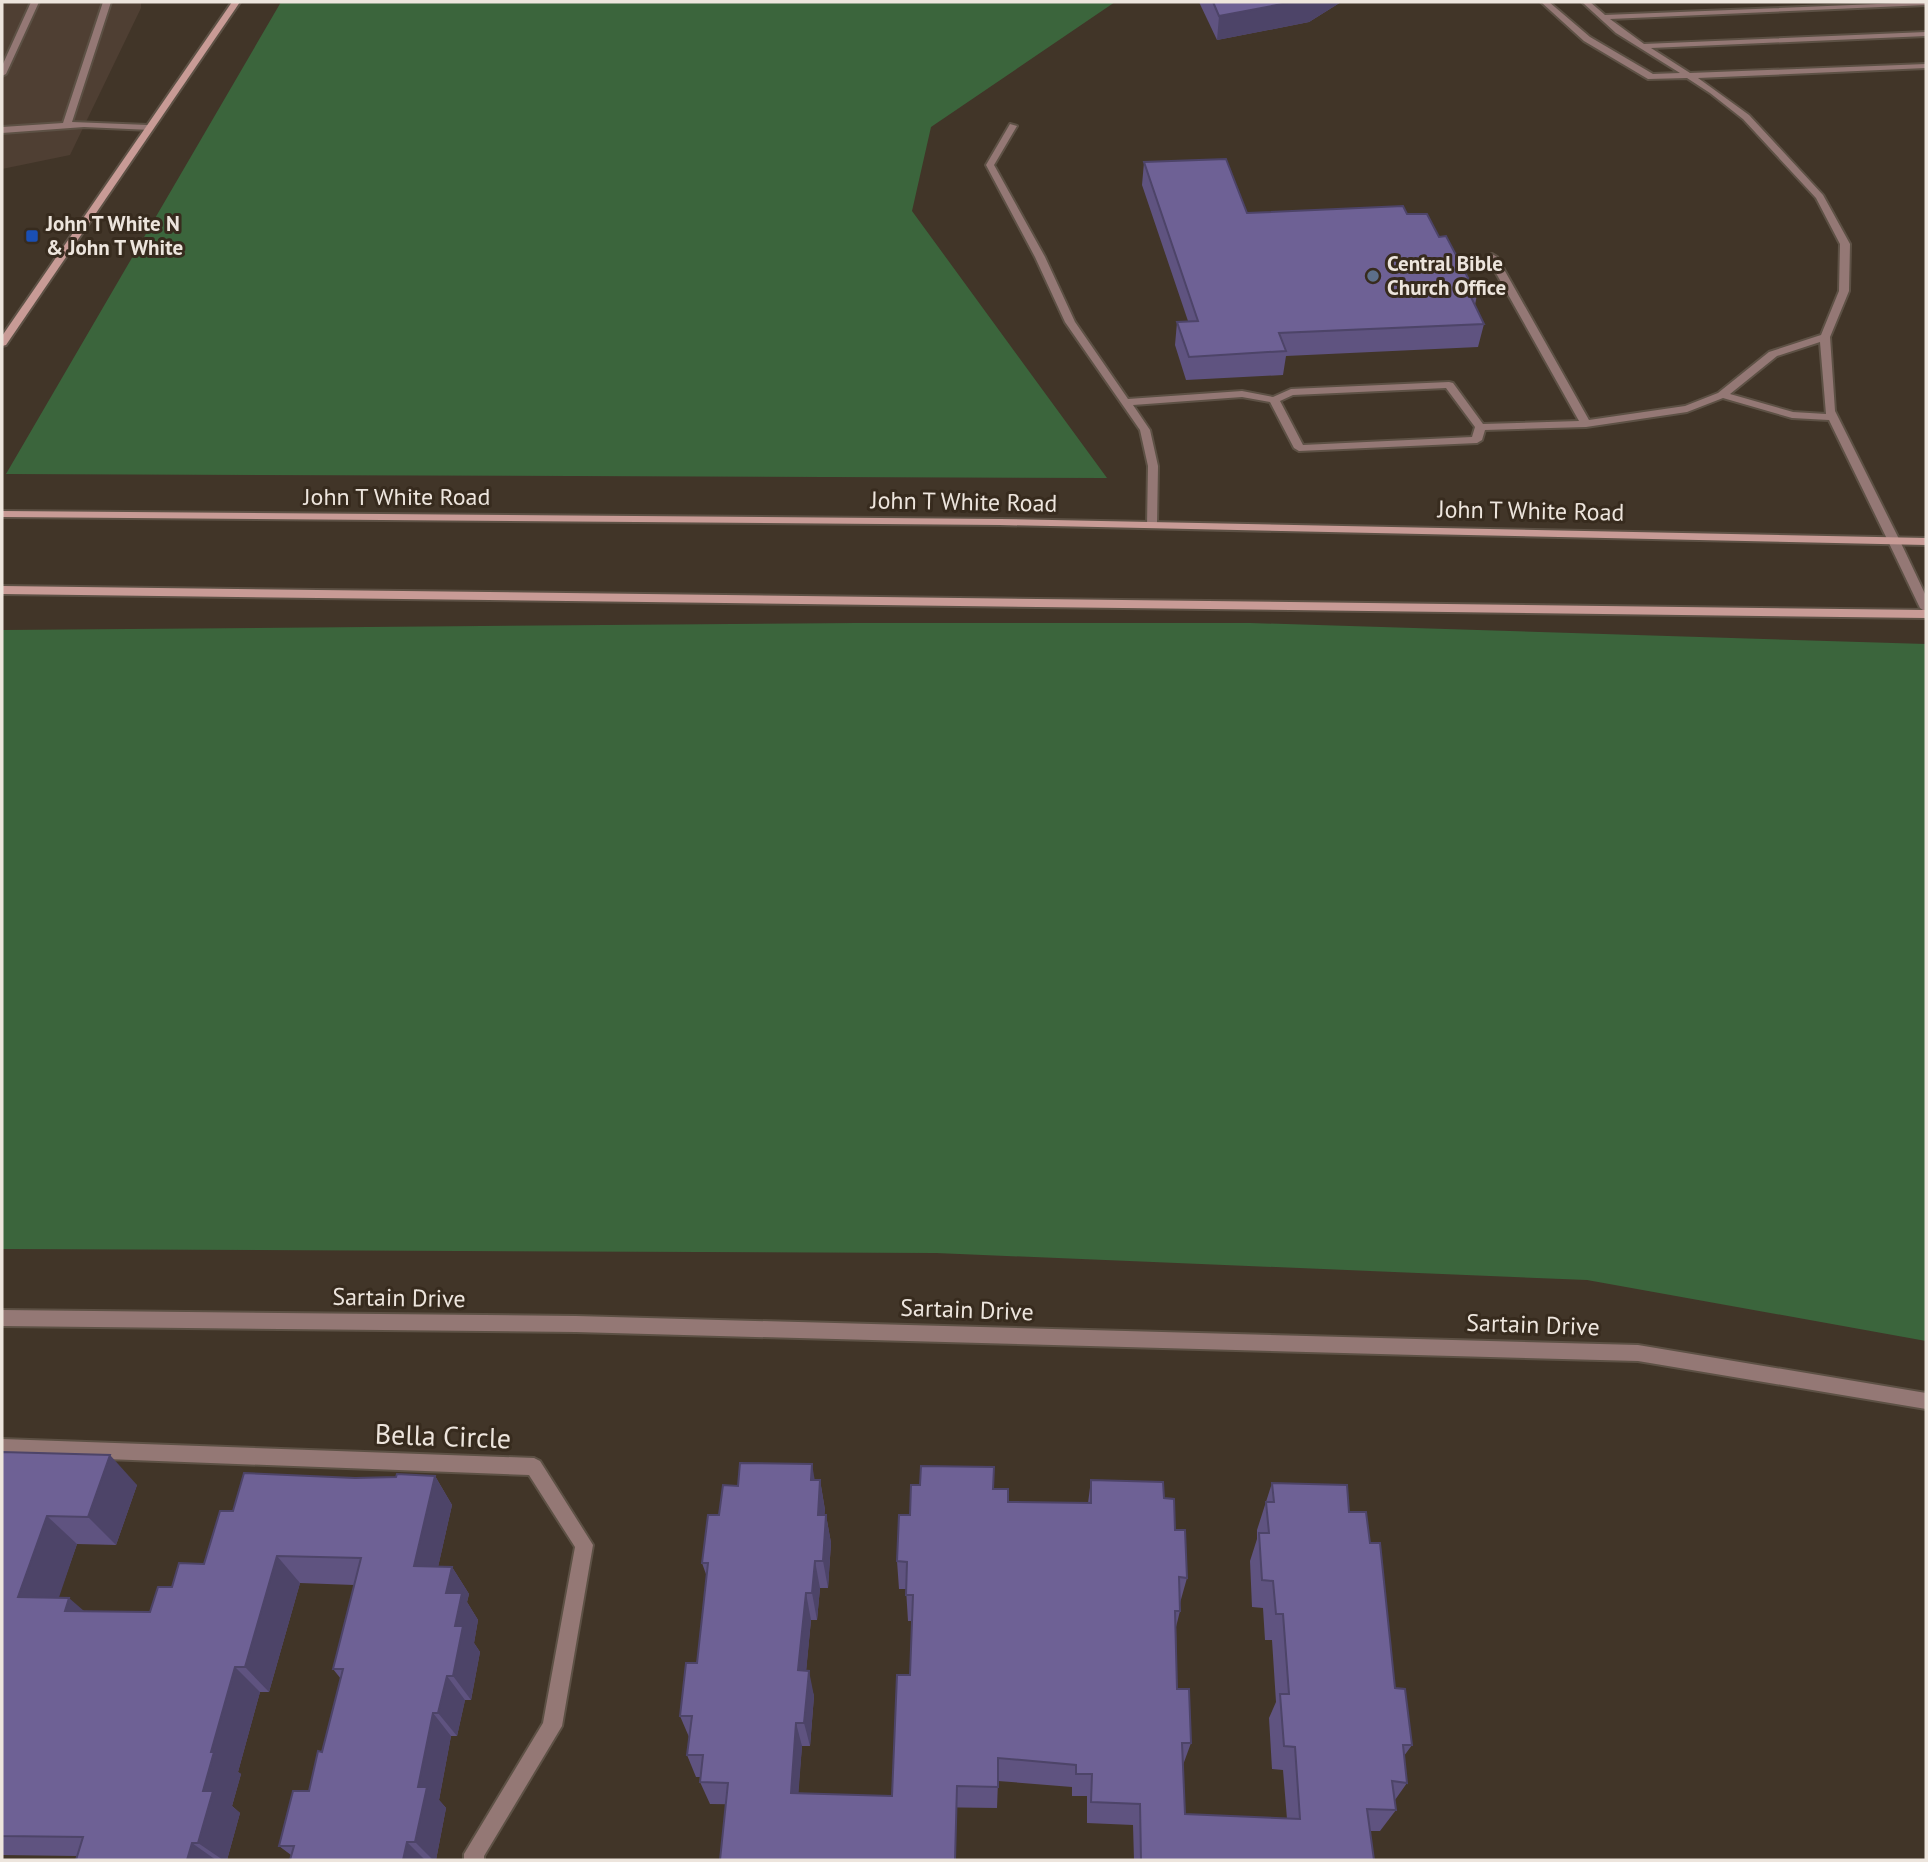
<svg xmlns="http://www.w3.org/2000/svg" width="1928" height="1862" font-family="'PT Sans',sans-serif">
<style>
.commercial{fill:#4f3f33}
.green{fill:#3b653c}
.lines{fill:none;stroke-linecap:round;stroke-linejoin:round}
.lane-casing{stroke:#5d5145;stroke-width:4}
.street-casing{stroke:#5d5145;stroke-width:4}
.secondary-casing{stroke:#5d5145;stroke-width:4}
.lane{fill:#947875;fill-rule:evenodd}
.street{fill:#947875;fill-rule:evenodd}
.secondary{fill:#c89b96;fill-rule:evenodd}
.wall{fill:#5f5380}
.shaded-wall{fill:#4d4468}
.building{fill:#6e6195;stroke:#4d4468;stroke-width:2}
.transit-dot{fill:#1a4fb4;stroke:#372b1e;stroke-width:2.5}
.service-dot{fill:#5c6f8a;stroke:#372b1e;stroke-width:2.5}
.labels{text-anchor:middle;stroke-width:6;stroke-linejoin:round;paint-order:stroke}
.far-poi-label{font-size:21px;font-weight:bold;fill:#ede5dd;stroke:#372b1e;text-anchor:start}
.street-label{font-size:24px;fill:#ede5dd;stroke:#372b1e}
.near-street-label{font-size:28px;fill:#ede5dd;stroke:#372b1e}
</style>
<rect width="100%" height="100%" fill="#413528"/>
<path class="commercial" d="M 2,2 L 141,2 L 141,8 L 70,155 L 2,169 Z"/>
<g class="green">
<path d="M 281,2 L 1115,2 L 931,127 L 912,211 L 1107,478 L 6,474 Z"/>
<path d="M 856,623 L 1250,623 L 1926,644 L 1926,1341 L 1587,1280 L 936,1253 L 2,1249 L 2,630 Z"/>
</g>
<g class="lines">
<g class="lane-casing">
<g id="lane">
<path d="M 31,2 L 39,2 L 6,74 L 2,76 L 2,66 Z"/>
<path d="M 103,2 L 111,2 L 72,122 L 148,125 L 151,126 L 151,130 L 84,127 L 2,133 L 2,127 L 63,123 Z"/>
<path d="M 1541,2 L 1549,2 L 1590,37 L 1653,74 L 1680,73 L 1616,33 L 1582,2 L 1590,2 L 1605,15 L 1926,2 L 1926,5 L 1610,19 L 1644,44 L 1926,32 L 1926,36 L 1651,48 L 1690,73 L 1926,64 L 1926,68 L 1698,78 L 1749,115 L 1823,195 L 1850,244 L 1849,291 L 1830,337 L 1835,411 L 1900,541 L 1898,543 L 1894,545 L 1888,541 L 1829,420 L 1792,418 L 1723,398 L 1687,412 L 1586,427 L 1485,430 L 1482,440 L 1477,443 L 1299,451 L 1294,448 L 1270,402 L 1242,397 L 1133,405 L 1150,430 L 1158,466 L 1157,525 L 1151,528 L 1147,527 L 1148,466 L 1140,430 L 1065,322 L 1035,257 L 986,165 L 1010,124 L 1017,126 L 994,165 L 1045,257 L 1075,322 L 1128,399 L 1242,391 L 1273,397 L 1291,389 L 1449,382 L 1453,383 L 1483,424 L 1579,421 L 1487,257 L 1492,254 L 1497,257 L 1589,420 L 1685,406 L 1718,393 L 1769,352 L 1821,335 L 1839,291 L 1840,244 L 1816,198 L 1743,119 L 1710,93 L 1687,78 L 1648,79 L 1584,41 ZM 1820,342 L 1826,414 L 1793,412 L 1730,394 L 1777,356 ZM 1446,388 L 1475,427 L 1472,437 L 1303,445 L 1280,401 L 1293,395 Z"/>
<path d="M 2,1439 L 534,1458 L 540,1461 L 593,1545 L 562,1726 L 484,1856 L 484,1860 L 464,1860 L 464,1854 L 543,1723 L 575,1547 L 529,1475 L 2,1455 Z"/>
</g>
</g>
<g class="street-casing">
<g id="street">
<path d="M 1894,537 L 1900,541 L 1926,596 L 1926,612 L 1920,608 L 1888,541 Z"/>
<path d="M 2,1310 L 576,1316 L 1638,1345 L 1926,1393 L 1926,1409 L 1638,1361 L 576,1332 L 2,1326 Z"/>
</g>
</g>
<g class="secondary-casing">
<g id="secondary">
<path d="M 232,2 L 240,2 L 6,345 L 2,346 L 2,336 Z"/>
<path d="M 2,511 L 1000,519 L 1926,538 L 1926,545 L 1000,525 L 2,517 Z"/>
<path d="M 2,586 L 1926,610 L 1926,618 L 2,594 Z"/>
</g>
</g>
<use href="#lane" class="lane"/>
<use href="#street" class="street"/>
<use href="#secondary" class="secondary"/>
</g>
<g class="wall">
<path d="M 1199,2 L 1341,2 L 1309,22 L 1217,40 Z"/>
<path d="M 1144,162 L 1247,213 L 1407,214 L 1439,237 L 1477,295 L 1475,305 L 1484,324 L 1478,347 L 1286,356 L 1283,375 L 1186,380 L 1175,345 L 1177,322 L 1188,321 L 1142,185 Z"/>
<path d="M 2,1452 L 137,1485 L 116,1545 L 77,1544 L 58,1598 L 84,1611 L 150,1612 L 172,1587 L 204,1564 L 233,1511 L 355,1478 L 435,1476 L 452,1505 L 438,1567 L 452,1567 L 469,1594 L 467,1602 L 478,1620 L 474,1643 L 480,1652 L 471,1700 L 465,1700 L 457,1736 L 451,1736 L 439,1800 L 446,1808 L 436,1860 L 290,1860 L 291,1855 L 279,1846 L 309,1791 L 322,1752 L 341,1679 L 333,1669 L 354,1585 L 300,1583 L 269,1692 L 260,1692 L 238,1772 L 241,1774 L 232,1806 L 240,1813 L 227,1860 L 76,1860 L 77,1856 L 2,1855 Z"/>
<path d="M 815,1480 L 820,1480 L 825,1510 L 824,1515 L 826,1515 L 831,1543 L 828,1588 L 820,1588 L 817,1620 L 811,1620 L 806,1671 L 814,1696 L 810,1746 L 802,1746 L 798,1793 L 892,1796 L 910,1675 L 912,1621 L 908,1621 L 906,1589 L 899,1589 L 897,1561 L 910,1515 L 993,1489 L 1008,1502 L 1088,1503 L 1091,1480 L 1164,1498 L 1175,1530 L 1187,1578 L 1180,1603 L 1180,1611 L 1176,1627 L 1177,1689 L 1191,1743 L 1183,1765 L 1185,1814 L 1287,1819 L 1283,1770 L 1272,1769 L 1269,1718 L 1276,1702 L 1272,1640 L 1265,1640 L 1263,1608 L 1252,1607 L 1250,1561 L 1257,1539 L 1257,1530 L 1272,1483 L 1349,1512 L 1370,1543 L 1395,1688 L 1412,1745 L 1404,1756 L 1407,1783 L 1395,1800 L 1396,1810 L 1380,1831 L 1370,1831 L 1374,1860 L 1134,1860 L 1133,1825 L 1087,1823 L 1087,1796 L 1072,1796 L 1072,1787 L 998,1781 L 997,1808 L 710,1804 L 700,1782 L 701,1777 L 696,1777 L 687,1755 L 689,1737 L 680,1716 L 697,1663 L 707,1577 L 702,1563 L 719,1515 L 738,1486 Z"/>
</g>
<g class="shaded-wall">
<path d="M 1293,2 L 1341,2 L 1309,22 L 1217,40 L 1219,16 Z"/>
<path d="M 110,1455 L 137,1485 L 116,1545 L 88,1517 Z"/>
<path d="M 812,1464 L 817,1493 L 811,1480 Z"/>
<path d="M 435,1476 L 452,1505 L 432,1594 L 414,1566 Z"/>
<path d="M 820,1480 L 825,1510 L 822,1543 L 818,1515 Z"/>
<path d="M 826,1515 L 831,1543 L 828,1588 L 823,1561 Z"/>
<path d="M 47,1516 L 77,1544 L 50,1624 L 18,1597 Z"/>
<path d="M 277,1556 L 300,1583 L 269,1692 L 245,1667 Z"/>
<path d="M 815,1561 L 820,1588 L 817,1620 L 812,1593 Z"/>
<path d="M 452,1567 L 469,1594 L 467,1602 L 478,1620 L 474,1643 L 480,1652 L 471,1700 L 453,1676 L 455,1626 L 446,1593 Z"/>
<path d="M 806,1593 L 811,1620 L 804,1694 L 798,1670 Z"/>
<path d="M 69,1598 L 99,1624 L 65,1611 Z"/>
<path d="M 235,1667 L 260,1692 L 238,1772 L 241,1774 L 232,1806 L 240,1813 L 227,1860 L 223,1860 L 198,1843 L 203,1791 L 211,1752 Z"/>
<path d="M 809,1671 L 814,1696 L 810,1746 L 804,1723 Z"/>
<path d="M 447,1676 L 465,1700 L 457,1736 L 438,1713 Z"/>
<path d="M 433,1713 L 451,1736 L 439,1800 L 446,1808 L 436,1860 L 433,1860 L 415,1842 L 418,1787 Z"/>
<path d="M 796,1723 L 802,1746 L 797,1814 L 791,1793 Z"/>
<path d="M 407,1842 L 425,1860 L 403,1860 Z"/>
<path d="M 192,1843 L 216,1860 L 187,1860 Z"/>
</g>
<g class="building">
<path d="M 1213,2 L 1293,2 L 1219,16 Z"/>
<path d="M 1226,159 L 1247,213 L 1403,206 L 1407,214 L 1427,214 L 1439,237 L 1446,236 L 1477,295 L 1470,295 L 1484,324 L 1279,333 L 1286,351 L 1189,357 L 1177,322 L 1198,321 L 1144,162 Z"/>
<path d="M 2,1452 L 110,1455 L 88,1517 L 47,1516 L 18,1597 L 69,1598 L 65,1611 L 150,1612 L 158,1587 L 172,1587 L 179,1563 L 204,1564 L 220,1511 L 233,1511 L 244,1473 L 355,1478 L 396,1477 L 397,1474 L 435,1476 L 414,1566 L 452,1567 L 446,1593 L 462,1593 L 455,1626 L 463,1626 L 453,1676 L 447,1676 L 438,1713 L 433,1713 L 418,1787 L 427,1787 L 415,1842 L 407,1842 L 403,1860 L 290,1860 L 294,1846 L 279,1846 L 293,1791 L 309,1791 L 318,1751 L 322,1752 L 343,1669 L 333,1669 L 361,1558 L 277,1556 L 245,1667 L 235,1667 L 211,1752 L 214,1752 L 203,1791 L 213,1791 L 198,1843 L 192,1843 L 187,1860 L 76,1860 L 83,1837 L 2,1836 Z"/>
<path d="M 740,1463 L 812,1464 L 811,1480 L 820,1480 L 818,1515 L 826,1515 L 823,1561 L 815,1561 L 812,1593 L 806,1593 L 798,1670 L 809,1671 L 804,1723 L 796,1723 L 791,1793 L 892,1796 L 897,1675 L 910,1675 L 913,1595 L 906,1595 L 907,1562 L 897,1561 L 899,1515 L 910,1515 L 911,1485 L 920,1485 L 921,1466 L 994,1467 L 993,1489 L 1008,1489 L 1008,1502 L 1091,1503 L 1091,1480 L 1163,1482 L 1164,1498 L 1174,1499 L 1175,1530 L 1185,1530 L 1187,1578 L 1179,1577 L 1180,1611 L 1175,1611 L 1177,1689 L 1189,1689 L 1191,1743 L 1182,1743 L 1185,1814 L 1300,1819 L 1295,1747 L 1284,1746 L 1280,1694 L 1289,1694 L 1283,1614 L 1276,1614 L 1273,1581 L 1262,1580 L 1259,1533 L 1269,1533 L 1266,1502 L 1274,1502 L 1272,1483 L 1347,1485 L 1349,1512 L 1366,1512 L 1370,1543 L 1380,1543 L 1395,1688 L 1405,1689 L 1412,1745 L 1403,1745 L 1407,1783 L 1392,1781 L 1396,1810 L 1367,1809 L 1374,1860 L 1141,1860 L 1140,1804 L 1091,1802 L 1092,1774 L 1076,1774 L 1076,1765 L 998,1758 L 998,1787 L 957,1786 L 955,1860 L 720,1860 L 728,1783 L 700,1782 L 703,1755 L 687,1755 L 692,1716 L 680,1716 L 686,1663 L 697,1663 L 708,1563 L 702,1563 L 708,1515 L 719,1515 L 723,1485 L 738,1486 Z"/>
</g>
<rect class="transit-dot" x="25" y="229" width="14" height="14" rx="3.5"/>
<circle class="service-dot" cx="1373" cy="276" r="7"/>
<g class="labels">
<g class="far-poi-label">
<text x="46" y="231">John T White N<tspan x="46" dy="24">&amp; John T White</tspan></text>
<text x="1387" y="271">Central Bible<tspan x="1387" dy="24">Church Office</tspan></text>
</g>
<g class="street-label">
<text x="397" y="505">John T White Road</text>
<text transform="translate(964 502) rotate(1)" y="8">John T White Road</text>
<text transform="translate(1531 511) rotate(1)" y="8">John T White Road</text>
<text transform="translate(399 1298) rotate(1)" y="8">Sartain Drive</text>
<text transform="translate(967 1310) rotate(2)" y="8">Sartain Drive</text>
<text transform="translate(1533 1325) rotate(2)" y="8">Sartain Drive</text>
</g>
<g class="near-street-label">
<text transform="translate(443 1436) rotate(2)" y="10">Bella Circle</text>
</g>
</g>
<rect width="1928" height="1862" fill="none" stroke="#ede5dd" stroke-width="7"/>
</svg>
